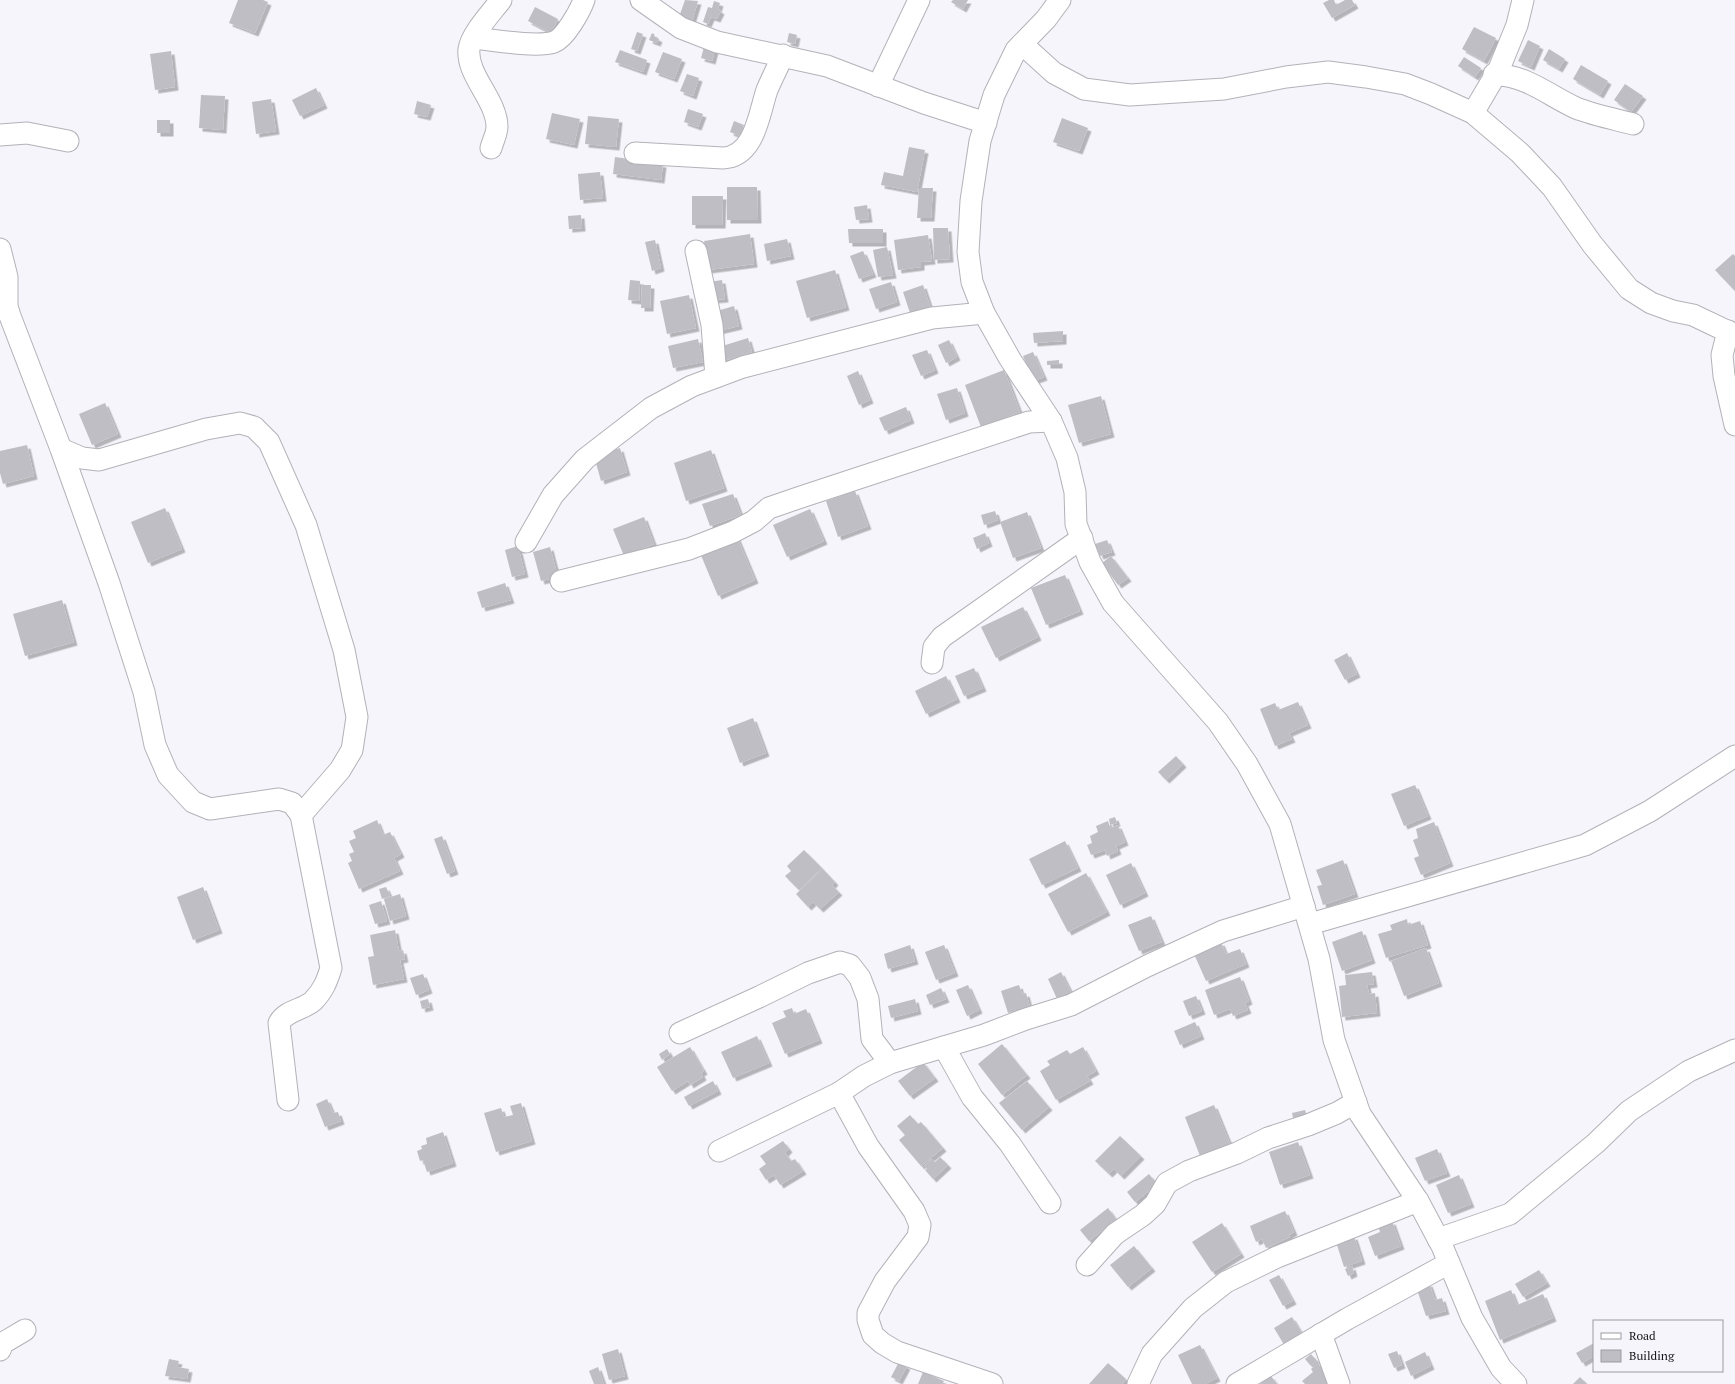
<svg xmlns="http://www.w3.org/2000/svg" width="1735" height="1384" font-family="'PT Serif',serif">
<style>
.building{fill:#bebec4;filter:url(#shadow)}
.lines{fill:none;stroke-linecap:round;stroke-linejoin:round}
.minor-casing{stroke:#b2b2b8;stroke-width:23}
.minor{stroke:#fff;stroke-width:21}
</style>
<defs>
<filter id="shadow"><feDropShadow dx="3.5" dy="3.5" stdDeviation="0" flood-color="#0004"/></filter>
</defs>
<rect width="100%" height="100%" fill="#f5f5fb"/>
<g class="building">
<path d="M 238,0 L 263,0 L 268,2 L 255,33 L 229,23 Z"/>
<path d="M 685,0 L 698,1 L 691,24 L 678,20 Z"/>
<path d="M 953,0 L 968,0 L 963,9 L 951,2 Z"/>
<path d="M 1329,0 L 1334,0 L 1336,5 L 1345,0 L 1352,0 L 1355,5 L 1332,18 L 1323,3 Z"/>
<path d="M 714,1 L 720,3 L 718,9 L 721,11 L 717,19 L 711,17 L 708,24 L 703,22 L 708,7 L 712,8 Z"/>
<path d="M 535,7 L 558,19 L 551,33 L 528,21 Z"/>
<path d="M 1474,27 L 1496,38 L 1484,61 L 1462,49 Z"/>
<path d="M 637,32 L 643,34 L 637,51 L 631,49 Z"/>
<path d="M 652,33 L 655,35 L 654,36 L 659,39 L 657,43 L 649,40 Z"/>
<path d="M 789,33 L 797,35 L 795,44 L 787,42 Z"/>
<path d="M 1528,40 L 1540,46 L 1531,67 L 1518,61 Z"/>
<path d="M 716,46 L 712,61 L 701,58 L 704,47 Z"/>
<path d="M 1549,49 L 1565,59 L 1559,69 L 1543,60 Z"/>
<path d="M 620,50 L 647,60 L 643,72 L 615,62 Z"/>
<path d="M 171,51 L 175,87 L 155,90 L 150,54 Z"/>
<path d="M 663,52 L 682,59 L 674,79 L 655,72 Z"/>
<path d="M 1464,57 L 1481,68 L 1475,77 L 1458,66 Z"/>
<path d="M 1581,65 L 1608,81 L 1600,95 L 1573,79 Z"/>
<path d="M 687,74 L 699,78 L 693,96 L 680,91 Z"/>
<path d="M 1625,84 L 1643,96 L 1631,112 L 1614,100 Z"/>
<path d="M 316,88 L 324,105 L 300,116 L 292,100 Z"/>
<path d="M 201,95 L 225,96 L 223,130 L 199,128 Z"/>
<path d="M 271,99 L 276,131 L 256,134 L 252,102 Z"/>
<path d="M 417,101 L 431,105 L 427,117 L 414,114 Z"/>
<path d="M 688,109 L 703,114 L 698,127 L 684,122 Z"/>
<path d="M 552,113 L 580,119 L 574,145 L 546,139 Z"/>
<path d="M 588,116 L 619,119 L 616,147 L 585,144 Z"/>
<path d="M 1062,118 L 1088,128 L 1079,151 L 1053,142 Z"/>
<rect x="157" y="120" width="13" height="13"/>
<path d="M 734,121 L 744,125 L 740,136 L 730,132 Z"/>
<path d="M 909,147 L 925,150 L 917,192 L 881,185 L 884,172 L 903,176 Z"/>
<path d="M 615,157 L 663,164 L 661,180 L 613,174 Z"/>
<path d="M 600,172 L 603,198 L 580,200 L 578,174 Z"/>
<path d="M 727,187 L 757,187 L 758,220 L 727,220 Z"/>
<path d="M 919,188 L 933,188 L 931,218 L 917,218 Z"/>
<path d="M 692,196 L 723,196 L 722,225 L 692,225 Z"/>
<path d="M 867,205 L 869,219 L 856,220 L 854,207 Z"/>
<path d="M 581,215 L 582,228 L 569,229 L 568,216 Z"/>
<path d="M 933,228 L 948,228 L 950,259 L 934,260 Z"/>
<path d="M 848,229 L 883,229 L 883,243 L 849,243 Z"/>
<path d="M 750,234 L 754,264 L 708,270 L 704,241 Z"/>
<path d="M 928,235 L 932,261 L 921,262 L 921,267 L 898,270 L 894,240 Z"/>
<path d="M 787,239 L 791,256 L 767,261 L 764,244 Z"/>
<path d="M 655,240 L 661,268 L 652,271 L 645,242 Z"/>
<path d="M 887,247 L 893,275 L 878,277 L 873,250 Z"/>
<path d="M 863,251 L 873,274 L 859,279 L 850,256 Z"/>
<path d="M 1733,254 L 1735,256 L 1735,291 L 1715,270 Z"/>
<path d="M 835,270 L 846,307 L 807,318 L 796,281 Z"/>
<path d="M 630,280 L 640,281 L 639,301 L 628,300 Z"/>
<path d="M 722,280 L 725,299 L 712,300 L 709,282 Z"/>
<path d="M 891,282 L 897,302 L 876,309 L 869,289 Z"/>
<path d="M 642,285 L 651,285 L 650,308 L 641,308 Z"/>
<path d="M 923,285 L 932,312 L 912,319 L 903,292 Z"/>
<path d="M 689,295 L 696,328 L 667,334 L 660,301 Z"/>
<path d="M 734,306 L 739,326 L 718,331 L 713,312 Z"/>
<path d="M 1063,331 L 1063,341 L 1034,343 L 1033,333 Z"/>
<path d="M 748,338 L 752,352 L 723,361 L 719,347 Z"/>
<path d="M 698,339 L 703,362 L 673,368 L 668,346 Z"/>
<path d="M 949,340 L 957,357 L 946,363 L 938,345 Z"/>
<path d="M 927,350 L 935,370 L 921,376 L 912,355 Z"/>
<path d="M 1033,352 L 1044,377 L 1033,381 L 1023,356 Z"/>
<path d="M 1059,360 L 1059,365 L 1047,365 L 1047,361 Z"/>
<path d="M 1004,370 L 1020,412 L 981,427 L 965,385 Z"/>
<path d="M 858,371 L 870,400 L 859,405 L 847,376 Z"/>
<path d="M 957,388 L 965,413 L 946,420 L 937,394 Z"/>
<path d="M 1101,396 L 1111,434 L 1079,443 L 1068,405 Z"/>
<path d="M 105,403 L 118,434 L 92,445 L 79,414 Z"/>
<path d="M 906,407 L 911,420 L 885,431 L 879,418 Z"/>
<path d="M 27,445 L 34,476 L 3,484 L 0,473 L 0,451 Z"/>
<path d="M 620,448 L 627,472 L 601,481 L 594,456 Z"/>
<path d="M 711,450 L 724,488 L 686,501 L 674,463 Z"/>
<path d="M 855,491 L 868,526 L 838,537 L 826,501 Z"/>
<path d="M 733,494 L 741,515 L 710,526 L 702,504 Z"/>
<path d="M 165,508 L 182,549 L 148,563 L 131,522 Z"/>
<path d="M 810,509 L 824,541 L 787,557 L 773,525 Z"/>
<path d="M 995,511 L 998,520 L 984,525 L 981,515 Z"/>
<path d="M 1027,512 L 1041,548 L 1013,558 L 1000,522 Z"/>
<path d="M 644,517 L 654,544 L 624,556 L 613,529 Z"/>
<path d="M 985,533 L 989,543 L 977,549 L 973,538 Z"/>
<path d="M 737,537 L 755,580 L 718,596 L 700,553 Z"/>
<path d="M 1107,540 L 1112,552 L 1100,556 L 1095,544 Z"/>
<path d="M 518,546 L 525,574 L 512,577 L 505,550 Z"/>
<path d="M 550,547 L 558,577 L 541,581 L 533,552 Z"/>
<path d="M 1111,556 L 1128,578 L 1118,585 L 1102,563 Z"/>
<path d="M 1065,575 L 1080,611 L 1046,625 L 1031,588 Z"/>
<path d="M 505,583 L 511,600 L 482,608 L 477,592 Z"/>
<path d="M 62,600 L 74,642 L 25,656 L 13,614 Z"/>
<path d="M 1023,607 L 1038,637 L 996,658 L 981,627 Z"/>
<path d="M 1347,653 L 1357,674 L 1345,680 L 1334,660 Z"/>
<path d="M 974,668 L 983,688 L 964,696 L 955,676 Z"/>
<path d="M 946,676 L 957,699 L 926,714 L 915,691 Z"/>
<path d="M 1298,702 L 1308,725 L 1289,733 L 1292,739 L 1275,746 L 1260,709 L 1275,703 L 1278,710 Z"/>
<path d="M 753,718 L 766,753 L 740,763 L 727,728 Z"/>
<path d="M 1176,756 L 1183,764 L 1166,780 L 1158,772 Z"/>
<path d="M 1415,785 L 1428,816 L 1404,826 L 1391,794 Z"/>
<path d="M 1115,817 L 1117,823 L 1110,825 L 1109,819 Z"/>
<path d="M 377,820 L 383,835 L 390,832 L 401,854 L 394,858 L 400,871 L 359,889 L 348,863 L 352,861 L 349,854 L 354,852 L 349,841 L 356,838 L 353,831 Z"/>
<path d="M 1108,821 L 1110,828 L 1118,825 L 1125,842 L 1116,846 L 1118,851 L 1107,856 L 1105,850 L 1091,855 L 1087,845 L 1092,843 L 1090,836 L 1098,832 L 1096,826 Z"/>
<path d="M 1434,822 L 1450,863 L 1421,875 L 1414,858 L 1419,856 L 1413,840 L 1418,838 L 1416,829 Z"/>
<path d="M 442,836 L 455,871 L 447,874 L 434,839 Z"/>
<path d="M 1065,841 L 1078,868 L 1042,885 L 1029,859 Z"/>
<path d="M 804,850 L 822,868 L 799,890 L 785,876 L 791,871 L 787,866 Z"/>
<path d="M 1343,860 L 1355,894 L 1323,905 L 1317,886 L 1322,885 L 1316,870 Z"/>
<path d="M 1131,863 L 1145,893 L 1120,905 L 1106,875 Z"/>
<path d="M 823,869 L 835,882 L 832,885 L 839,892 L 820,909 L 813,902 L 808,907 L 796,894 Z"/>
<path d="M 1086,873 L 1107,912 L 1068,932 L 1048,894 Z"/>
<path d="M 203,887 L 219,930 L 193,940 L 177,897 Z"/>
<path d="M 386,887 L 390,896 L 382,899 L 379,889 Z"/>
<path d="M 400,894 L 406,916 L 390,921 L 384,899 Z"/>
<path d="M 381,901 L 387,921 L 375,924 L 369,905 Z"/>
<path d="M 1151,916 L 1162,942 L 1139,951 L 1128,925 Z"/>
<path d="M 1407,919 L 1408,925 L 1420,921 L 1428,945 L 1386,958 L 1378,934 L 1392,930 L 1390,925 Z"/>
<path d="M 395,930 L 399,951 L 403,950 L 405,959 L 400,960 L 404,979 L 373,985 L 368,957 L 374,956 L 370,935 Z"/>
<path d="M 1362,931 L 1372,960 L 1342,971 L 1332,942 Z"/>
<path d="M 1221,942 L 1226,954 L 1240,949 L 1246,964 L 1206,981 L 1194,954 Z"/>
<path d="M 910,945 L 915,961 L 888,969 L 884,954 Z"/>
<path d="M 944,945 L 955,973 L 936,980 L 925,952 Z"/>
<path d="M 1426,948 L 1439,983 L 1404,996 L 1391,961 Z"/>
<path d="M 1061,972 L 1072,994 L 1058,1001 L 1048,979 Z"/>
<path d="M 1372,972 L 1374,984 L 1367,985 L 1369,994 L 1375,993 L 1377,1013 L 1342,1017 L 1339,986 L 1346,985 L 1345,975 Z"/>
<path d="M 423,974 L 429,990 L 416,995 L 410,978 Z"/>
<path d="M 1240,977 L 1249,1001 L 1245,1003 L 1248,1010 L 1233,1016 L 1230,1009 L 1214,1015 L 1205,990 Z"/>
<path d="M 968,985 L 979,1010 L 967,1016 L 956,990 Z"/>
<path d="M 1019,985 L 1022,994 L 1026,993 L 1030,1007 L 1008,1013 L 1001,991 Z"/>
<path d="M 941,988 L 946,999 L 930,1005 L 926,995 Z"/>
<path d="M 1196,996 L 1202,1011 L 1189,1016 L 1183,1001 Z"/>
<path d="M 428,999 L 430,1007 L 422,1009 L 420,1001 Z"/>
<path d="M 915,999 L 918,1011 L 891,1018 L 888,1006 Z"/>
<path d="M 792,1008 L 794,1014 L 806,1009 L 819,1040 L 785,1054 L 772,1023 L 786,1017 L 783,1011 Z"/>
<path d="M 1195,1022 L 1201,1036 L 1180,1045 L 1174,1031 Z"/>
<path d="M 757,1036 L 769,1063 L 733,1078 L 721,1052 Z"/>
<path d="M 1002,1044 L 1027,1075 L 1002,1095 L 978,1064 Z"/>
<path d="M 690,1047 L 704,1071 L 701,1073 L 703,1077 L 690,1085 L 688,1081 L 672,1091 L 657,1067 Z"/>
<path d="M 1083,1047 L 1096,1071 L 1087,1076 L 1090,1081 L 1056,1100 L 1040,1071 L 1050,1065 L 1047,1061 L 1067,1050 L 1070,1054 Z"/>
<path d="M 667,1049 L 670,1054 L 662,1060 L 659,1054 Z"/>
<path d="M 923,1062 L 935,1078 L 910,1096 L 898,1081 Z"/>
<path d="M 713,1081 L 718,1091 L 689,1106 L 684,1097 Z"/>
<path d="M 1027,1081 L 1049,1107 L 1022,1130 L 999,1103 Z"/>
<path d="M 327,1099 L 333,1113 L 338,1112 L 341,1121 L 325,1127 L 316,1104 Z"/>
<path d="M 521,1103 L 532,1141 L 496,1152 L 484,1113 L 501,1108 L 504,1117 L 513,1115 L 510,1106 Z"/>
<path d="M 1214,1105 L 1230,1144 L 1200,1156 L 1185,1117 Z"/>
<path d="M 1305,1110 L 1308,1119 L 1294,1123 L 1292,1113 Z"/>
<path d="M 910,1115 L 918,1124 L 921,1122 L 943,1148 L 921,1166 L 899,1140 L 905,1135 L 897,1126 Z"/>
<path d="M 443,1132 L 453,1163 L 427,1172 L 423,1160 L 420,1161 L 417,1151 L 422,1149 L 421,1146 L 427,1144 L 426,1138 Z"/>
<path d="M 1120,1136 L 1141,1156 L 1121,1176 L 1114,1169 L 1109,1174 L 1095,1161 Z"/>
<path d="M 783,1141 L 789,1149 L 785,1153 L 791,1161 L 795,1159 L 803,1171 L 780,1185 L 774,1175 L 766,1180 L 759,1169 L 766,1164 L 760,1156 Z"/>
<path d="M 1298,1142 L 1310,1175 L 1280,1185 L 1269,1152 Z"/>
<path d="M 1437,1149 L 1447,1173 L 1425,1181 L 1415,1158 Z"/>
<path d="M 940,1157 L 948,1165 L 933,1179 L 925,1170 L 927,1169 L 924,1166 L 932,1159 L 935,1162 Z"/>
<path d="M 1149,1174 L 1157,1184 L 1135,1202 L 1127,1192 Z"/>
<path d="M 1459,1175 L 1471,1204 L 1448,1213 L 1436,1185 Z"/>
<path d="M 1108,1208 L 1116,1219 L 1089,1241 L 1080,1230 Z"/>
<path d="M 1285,1211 L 1294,1232 L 1289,1235 L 1290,1237 L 1266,1248 L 1262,1239 L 1256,1242 L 1250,1226 Z"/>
<path d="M 1392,1221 L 1401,1246 L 1375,1256 L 1368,1237 L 1380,1232 L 1378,1226 Z"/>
<path d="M 1222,1223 L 1241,1254 L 1212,1272 L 1192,1242 Z"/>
<path d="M 1354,1236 L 1362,1261 L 1344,1267 L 1336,1242 Z"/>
<path d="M 1134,1246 L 1152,1268 L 1128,1287 L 1110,1265 Z"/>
<path d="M 1352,1266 L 1354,1273 L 1348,1276 L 1345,1269 Z"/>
<path d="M 1539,1270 L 1547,1283 L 1523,1297 L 1515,1284 Z"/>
<path d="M 1279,1275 L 1293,1301 L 1283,1306 L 1269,1280 Z"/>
<path d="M 1429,1283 L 1435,1300 L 1442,1298 L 1446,1311 L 1426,1316 L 1416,1287 Z"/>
<path d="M 1511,1290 L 1517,1305 L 1543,1294 L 1553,1318 L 1500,1340 L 1485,1301 Z"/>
<path d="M 1292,1317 L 1304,1337 L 1286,1348 L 1274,1328 Z"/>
<path d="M 1594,1343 L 1594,1356 L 1582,1363 L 1576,1353 Z"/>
<path d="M 1200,1345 L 1217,1378 L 1205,1384 L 1192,1384 L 1178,1355 Z"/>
<path d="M 618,1349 L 625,1376 L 609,1380 L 602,1354 Z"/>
<path d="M 1397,1351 L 1402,1365 L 1394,1368 L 1388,1354 Z"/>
<path d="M 1425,1352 L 1431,1366 L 1411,1376 L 1405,1362 Z"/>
<path d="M 1311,1354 L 1317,1361 L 1311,1366 L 1305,1359 Z"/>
<path d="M 169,1359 L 179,1361 L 177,1367 L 189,1369 L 187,1379 L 165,1376 Z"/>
<path d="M 899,1362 L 907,1366 L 899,1381 L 891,1377 Z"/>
<path d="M 1108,1363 L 1126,1379 L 1122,1384 L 1089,1384 Z"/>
<path d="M 1318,1363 L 1320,1366 L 1322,1365 L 1329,1384 L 1305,1384 L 1302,1381 L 1313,1372 L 1311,1369 Z"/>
<path d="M 598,1367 L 604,1384 L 594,1384 L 589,1371 Z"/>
<path d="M 923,1372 L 944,1381 L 942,1384 L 918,1384 Z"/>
<path d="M 1271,1376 L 1277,1384 L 1260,1384 Z"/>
<path d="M 1580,1377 L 1587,1384 L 1573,1384 Z"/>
</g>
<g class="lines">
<g class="minor-casing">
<g id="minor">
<path d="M 641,0 L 681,28 L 717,42 L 827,66 L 924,103 L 986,123"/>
<path d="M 1060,0 L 1046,19 L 1016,50 L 994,95 L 980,141 L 971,201 L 968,252 L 972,282 L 984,313 L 1010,359 L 1051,421 L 1067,458 L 1075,492 L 1076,524 L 1090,562 L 1113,603 L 1218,722 L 1247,764 L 1280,824 L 1319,959 L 1334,1040 L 1360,1114 L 1418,1201 L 1442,1246 L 1472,1318 L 1501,1368 L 1516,1384"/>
<path d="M 474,38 C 494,40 536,48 554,42 C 565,38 580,11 584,0"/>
<path d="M 1022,44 L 1054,73 L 1084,89 L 1130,95 L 1224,89 L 1286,77 L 1328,72 L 1366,77 L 1405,84 L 1431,94 L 1473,113 L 1520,153 L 1552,187 L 1592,244 L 1629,289 L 1651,303 L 1673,311 L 1693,315 L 1735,335"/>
<path d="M 1494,74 C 1530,77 1546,94 1576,108 C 1594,115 1614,119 1633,124"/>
<path d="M 878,86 L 919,0"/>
<path d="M 1473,113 L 1499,69 L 1517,25 L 1523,0"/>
<path d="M 0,135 L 27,133 L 68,141"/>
<path d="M 491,148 C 493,141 497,133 497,127 C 497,100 466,75 469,49 C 471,34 492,12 501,0"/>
<path d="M 635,153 L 723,158 C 755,157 759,113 767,90 C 772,78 778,67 783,55"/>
<path d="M 0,249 L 7,277 L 7,306 L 10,316 L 61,449 L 109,583 L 144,692 L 155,745 L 168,775 L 193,802 L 210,809 L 279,799 L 292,803 L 301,815 L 331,968 C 327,981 323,991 313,1001 C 303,1010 286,1010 279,1023 L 288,1100"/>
<path d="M 696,251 L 712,325 L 716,377"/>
<path d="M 1728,331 L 1722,355 L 1724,376 L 1735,425"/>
<path d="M 61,449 L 82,458 L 99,460 L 206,429 L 240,423 L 254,427 L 269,442 L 306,525 L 344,650 L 357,717 L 352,750 L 340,770 L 301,815"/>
<path d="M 526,542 L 553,495 L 585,459 L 651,408 L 692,386 L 743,367 L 932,318 L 984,313"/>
<path d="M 561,581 L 689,549 L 733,532 L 754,521 L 769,508 L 804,496 L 1029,422 L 1051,421"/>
<path d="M 932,663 L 934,647 L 942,637 L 1082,538"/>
<path d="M 1310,924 L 1585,845 L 1650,811 L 1735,756"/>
<path d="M 680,1033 L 759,997 L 808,973 L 840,962 L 850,965 L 860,978 L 868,999 L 872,1039 L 890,1063"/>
<path d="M 944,1047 L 972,1097 L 1010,1144 L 1050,1203"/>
<path d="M 839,1093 L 868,1146 L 914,1211 L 920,1225 L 918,1237 L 885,1281 L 868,1313 L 868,1320 L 873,1335 L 882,1343 L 897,1352 L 992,1384"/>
<path d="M 719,1151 L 839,1093 L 864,1076 L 890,1063 L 984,1035 L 1026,1019 L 1071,1005 L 1147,966 L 1223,931 L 1304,906"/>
<path d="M 1438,1239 L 1510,1214 L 1596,1143 L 1629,1111 L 1689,1071 L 1735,1050"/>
<path d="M 1087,1265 L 1115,1234 L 1143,1215 L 1155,1204 L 1167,1183 L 1189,1171 L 1237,1153 L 1268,1138 L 1308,1125 L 1337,1113 L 1356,1102"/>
<path d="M 1321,1334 L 1339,1384"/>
<path d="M 0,1350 L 3,1343 L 25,1330"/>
<path d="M 1138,1384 L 1152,1354 L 1193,1308 L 1226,1282 L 1277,1257 L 1418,1201"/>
<path d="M 1237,1384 L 1347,1319 L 1449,1263"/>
</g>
</g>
<use href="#minor" class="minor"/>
</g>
<rect x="1593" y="1320" width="130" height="52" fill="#f5f5fb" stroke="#9b9ba0"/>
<rect x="1601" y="1333" width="20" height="6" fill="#ffffff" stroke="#9b9ba0"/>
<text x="1629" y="1340" font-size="12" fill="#151517">Road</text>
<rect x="1601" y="1350" width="20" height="12" fill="#bebec4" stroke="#9b9ba0"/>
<text x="1629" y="1360" font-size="12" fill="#151517">Building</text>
</svg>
